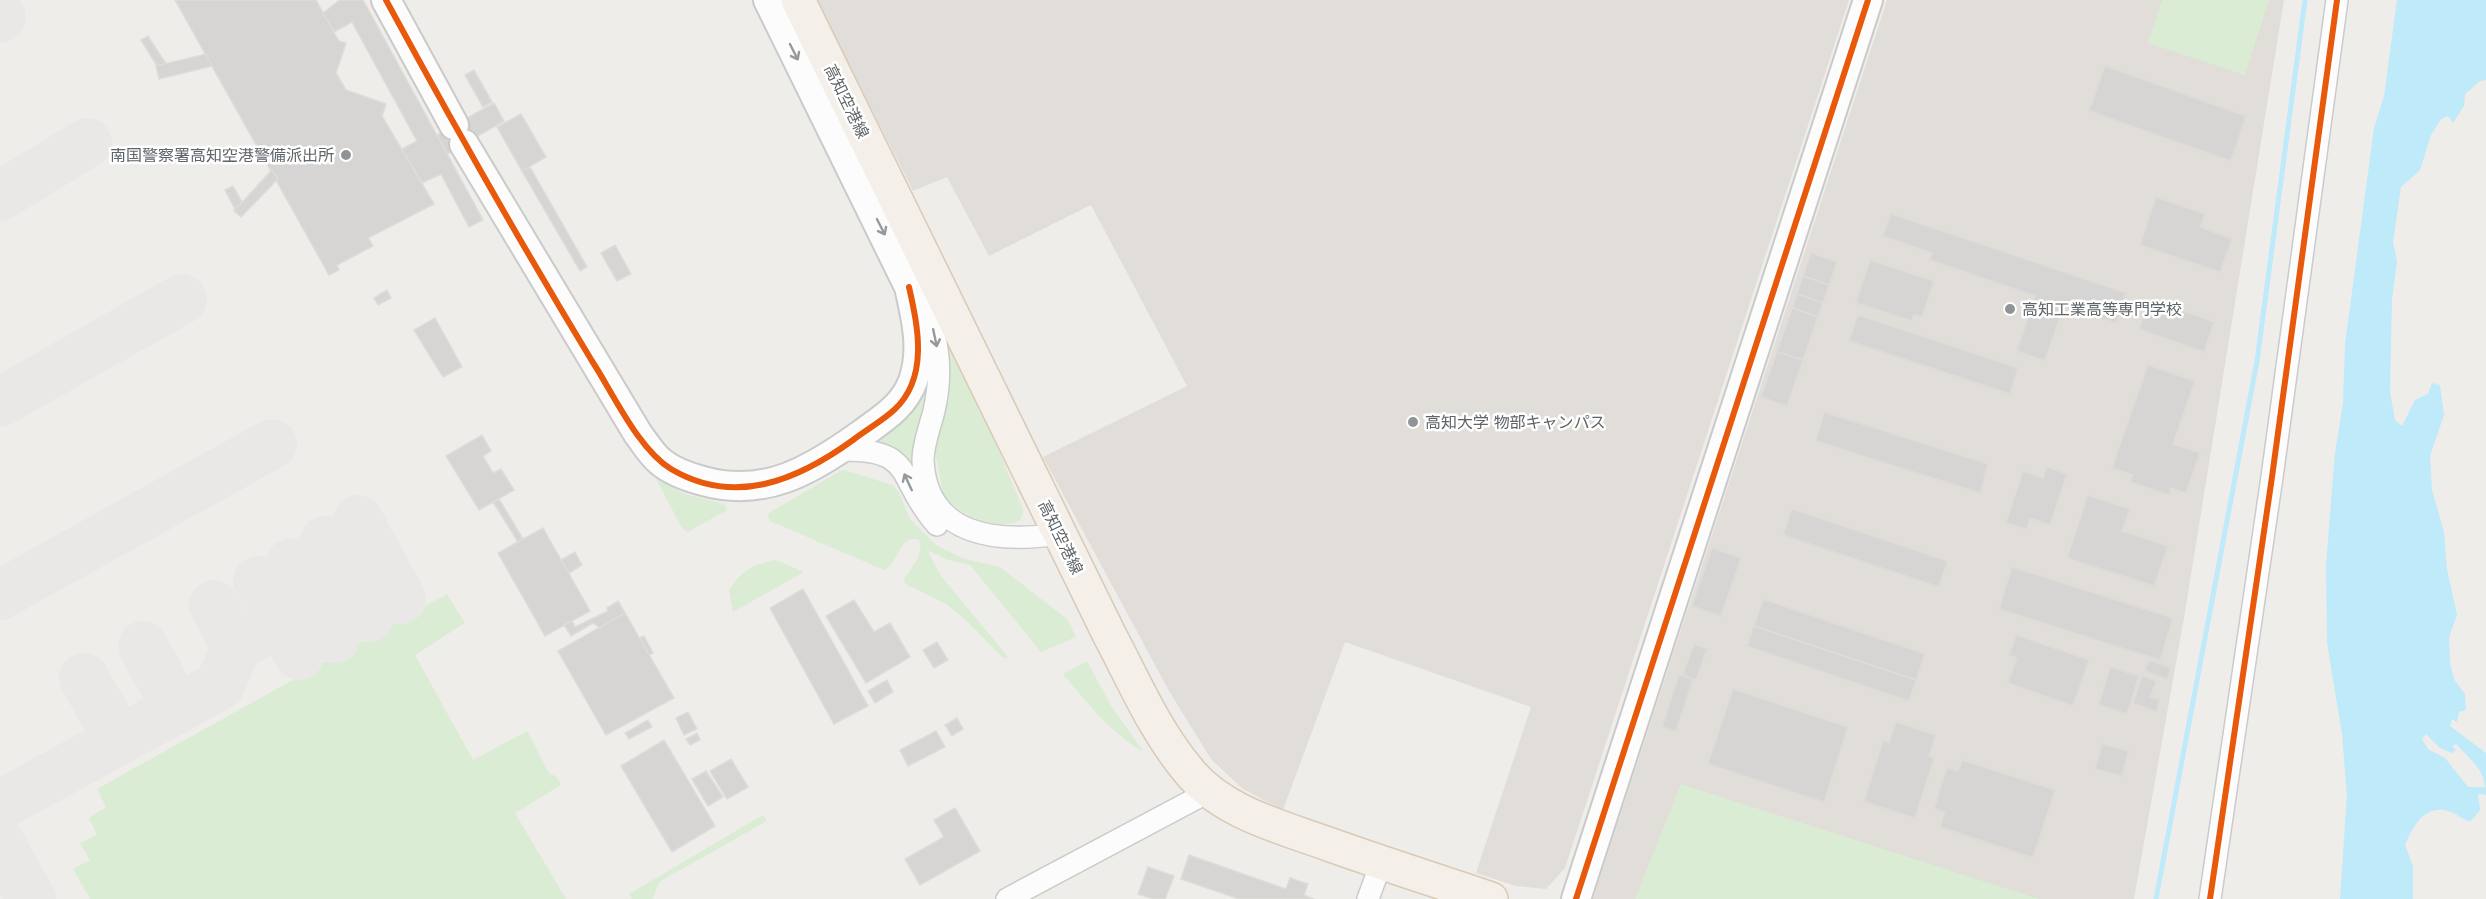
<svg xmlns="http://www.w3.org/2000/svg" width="2486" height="899" font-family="Helvetica,'Noto Sans JP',sans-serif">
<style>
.education{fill:#e1ddd9}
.green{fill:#daecd3}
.water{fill:#beeaf9;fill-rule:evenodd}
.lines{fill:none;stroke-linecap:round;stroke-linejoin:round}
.stream{stroke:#beeaf9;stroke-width:5}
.taxiway{stroke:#eae8e7;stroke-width:50}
.building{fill:#d7d5d4;stroke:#dedcd8;stroke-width:1.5}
.street-casing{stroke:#cacbcb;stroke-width:24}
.secondary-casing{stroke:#cacacb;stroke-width:32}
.primary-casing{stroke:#d9c9b5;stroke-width:36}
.street{stroke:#fdfcfc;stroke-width:21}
.secondary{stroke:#fdfcfc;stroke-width:28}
.primary{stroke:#f4f0e9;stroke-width:33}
.cycleway-casing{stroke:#fff;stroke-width:10}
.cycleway{stroke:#e8590c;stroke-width:6}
.oneway{stroke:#96999c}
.poi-dot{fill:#919496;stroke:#fff;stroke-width:2}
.labels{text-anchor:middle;stroke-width:5;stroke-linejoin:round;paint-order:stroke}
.street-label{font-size:16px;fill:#5e6468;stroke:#fff}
.poi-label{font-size:16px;fill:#5e6468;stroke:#fff;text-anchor:start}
</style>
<rect width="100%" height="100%" fill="#efedea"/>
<g class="education">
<path d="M 817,0 L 1849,0 L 1565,868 L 1546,889 L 1516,886 L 1476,873 L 1531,707 L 1345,642 L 1283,810 L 1243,789 L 1211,759 L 1169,691 L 1043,457 L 1187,386 L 1091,205 L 989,256 L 947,177 L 913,191 Z"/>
<path d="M 1887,0 L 2284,0 L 2184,618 L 2134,899 L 1593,899 Z"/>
</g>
<g class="green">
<path d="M 784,0 L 969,379 L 1023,509 L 1021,519 C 1003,531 977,521 960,510 C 954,506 950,501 944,499 L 934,446 L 943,413 Z"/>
<path d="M 2162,0 L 2269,0 L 2245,75 L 2148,43 Z"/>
<path d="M 931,367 L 917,473 L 891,446 L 871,439 Z"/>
<path d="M 845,470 L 892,485 L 899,492 L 910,519 L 937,546 L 965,559 L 1000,567 L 1067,619 L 1076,637 L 1041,652 L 970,565 L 948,560 L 927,550 L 941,576 L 1008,657 L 1004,659 L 966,620 L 946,604 L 905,584 L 904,579 C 911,568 925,553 919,540 C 899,533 899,564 884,570 L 770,521 L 768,517 L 769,513 L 840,471 Z"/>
<path d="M 656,479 L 685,494 L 724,504 L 727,510 L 688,532 L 682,528 Z"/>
<path d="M 776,560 L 804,572 L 733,612 L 729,590 C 741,570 754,564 776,560 Z"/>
<path d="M 447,594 L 465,623 L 415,655 L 473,760 L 527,731 L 549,773 L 557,777 L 561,785 L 515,813 L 566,899 L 90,899 L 73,869 L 90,860 L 80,843 L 97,834 L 89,818 L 106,807 L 97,789 Z"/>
<path d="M 1087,661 L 1111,706 L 1144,752 C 1110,732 1088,704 1063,674 Z"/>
<path d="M 1681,784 L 2039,899 L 1635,899 Z"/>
<path d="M 763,815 L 767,821 L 659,882 L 653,899 L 632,899 L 629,894 Z"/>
</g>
<path class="water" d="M 2397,0 L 2486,0 L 2486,80 L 2480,81 L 2465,94 L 2464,106 L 2453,123 L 2448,116 L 2441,119 L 2431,135 L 2420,170 L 2401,187 L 2393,242 L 2397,261 L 2392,300 L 2390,392 L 2395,420 L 2402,426 L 2415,400 L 2428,394 L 2432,383 L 2440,385 L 2444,415 L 2430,456 L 2432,490 L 2444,532 L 2447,569 L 2457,615 L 2449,637 L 2450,664 L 2455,681 L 2465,694 L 2466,710 L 2459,712 L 2457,722 L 2452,719 L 2450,726 L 2486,753 L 2486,795 L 2478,794 L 2480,810 L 2470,822 C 2463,819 2452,811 2444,810 C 2422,807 2412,829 2405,845 L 2413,866 L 2413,899 L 2340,899 L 2347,795 L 2342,734 L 2327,643 L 2326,564 L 2335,453 L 2343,403 L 2345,344 L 2374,128 L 2384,96 ZM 2426,734 L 2440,748 L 2452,753 L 2456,750 L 2452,746 L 2456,744 C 2468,757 2484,769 2485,787 L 2468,787 L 2445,758 L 2428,749 L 2422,739 Z"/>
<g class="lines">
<path class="stream" d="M 2156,899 L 2257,361 L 2305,0"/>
<g class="taxiway">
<path d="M 0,18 L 1,17"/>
<path d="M 0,196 L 87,143"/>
<path d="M 0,402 L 182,299"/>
<path d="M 358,520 L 401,599"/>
<path d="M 325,541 L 369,617"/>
<path d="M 291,563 L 335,638"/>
<path d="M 258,581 L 299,655"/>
<path d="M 0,595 L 272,444"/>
<path d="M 214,605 L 236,647"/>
<path d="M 143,646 L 177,708"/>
<path d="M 84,678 L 119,740"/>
<path d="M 0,805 L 220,685 L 236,647 L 382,563"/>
<path d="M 0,843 L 31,899"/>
</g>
</g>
<g class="building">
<path d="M 175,0 L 316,0 L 339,41 L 346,43 L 336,73 L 346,90 L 386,104 L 382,116 L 434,204 L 368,238 L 373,246 L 337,265 L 339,270 L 329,275 Z"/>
<path d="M 340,0 L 363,0 L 483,220 L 469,227 L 441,174 L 422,183 L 402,149 L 417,141 L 352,22 L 334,32 L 323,13 Z"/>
<path d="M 148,36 L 166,64 L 157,66 L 141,40 Z"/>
<path d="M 206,54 L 212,66 L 159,79 L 156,66 Z"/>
<path d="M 2105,66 L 2246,116 L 2231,161 L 2089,111 Z"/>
<path d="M 474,70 L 492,102 L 483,107 L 465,75 Z"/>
<path d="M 494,103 L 504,121 L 447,154 L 437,135 Z"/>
<path d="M 521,114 L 546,157 L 522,171 L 497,127 Z"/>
<path d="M 530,167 L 587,267 L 580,271 L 522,171 Z"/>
<path d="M 272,170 L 278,179 L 241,217 L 234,211 Z"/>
<path d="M 233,186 L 242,202 L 235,209 L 225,190 Z"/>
<path d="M 2156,197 L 2205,214 L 2200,227 L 2232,239 L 2220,272 L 2140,245 Z"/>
<path d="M 1891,214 L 2126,293 L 2116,323 L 2064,305 L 2045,361 L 2017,351 L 2035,296 L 1930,260 L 1932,253 L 1883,236 Z"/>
<path d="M 615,245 L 631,274 L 617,281 L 601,253 Z"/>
<path d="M 1811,253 L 1837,262 L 1829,285 L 1803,276 Z"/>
<path d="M 1870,260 L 1934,281 L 1922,317 L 1914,315 L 1912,321 L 1856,303 Z"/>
<path d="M 1803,276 L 1829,285 L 1823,303 L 1797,294 Z"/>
<path d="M 387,290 L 391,298 L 378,305 L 374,298 Z"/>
<path d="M 1797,294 L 1823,303 L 1818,317 L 1792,308 Z"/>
<path d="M 2150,299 L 2214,322 L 2204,352 L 2139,329 Z"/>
<path d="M 1792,308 L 1818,317 L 1803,360 L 1777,352 Z"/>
<path d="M 1858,315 L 2018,368 L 2010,394 L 1849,341 Z"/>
<path d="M 435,318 L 462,367 L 443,377 L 414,330 Z"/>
<path d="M 1777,352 L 1803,360 L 1787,406 L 1761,397 Z"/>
<path d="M 2148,365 L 2195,381 L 2173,444 L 2200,453 L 2186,493 L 2171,488 L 2169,495 L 2130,482 L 2133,475 L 2112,468 Z"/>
<path d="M 1824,412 L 1988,464 L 1980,493 L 1816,441 Z"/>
<path d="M 482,435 L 491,451 L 483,456 L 493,473 L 501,469 L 514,490 L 479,510 L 446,456 Z"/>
<path d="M 2047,467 L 2067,474 L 2050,525 L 2030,518 L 2027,529 L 2006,523 L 2023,471 L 2043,478 Z"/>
<path d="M 2088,495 L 2130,509 L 2122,531 L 2168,546 L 2154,586 L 2067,558 Z"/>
<path d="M 499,499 L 523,539 L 518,542 L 493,502 Z"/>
<path d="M 1792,509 L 1947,561 L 1939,587 L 1783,535 Z"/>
<path d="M 543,528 L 590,611 L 545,636 L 498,553 Z"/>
<path d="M 1712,548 L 1741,558 L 1721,616 L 1692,606 Z"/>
<path d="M 575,552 L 582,565 L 569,573 L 561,560 Z"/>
<path d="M 2012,567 L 2173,618 L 2160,660 L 1999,609 Z"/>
<path d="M 803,589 L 868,706 L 834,724 L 770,608 Z"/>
<path d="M 1763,599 L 1925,654 L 1916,680 L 1754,626 Z"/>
<path d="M 854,600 L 874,632 L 890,623 L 910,657 L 866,683 L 826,616 Z"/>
<path d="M 618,601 L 625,613 L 600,628 L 593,623 L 571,636 L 564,625 L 572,621 L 575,627 L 608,611 L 607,608 Z"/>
<path d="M 625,613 L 674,698 L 606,735 L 558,651 Z"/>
<path d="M 1754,626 L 1916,680 L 1909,701 L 1747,646 Z"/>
<path d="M 2016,635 L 2089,660 L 2073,706 L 2008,683 L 2017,658 L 2009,655 Z"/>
<path d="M 644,636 L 653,653 L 649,655 L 640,638 Z"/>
<path d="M 937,642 L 948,660 L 934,668 L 923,650 Z"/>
<path d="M 1694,644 L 1707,649 L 1696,680 L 1683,675 Z"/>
<path d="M 2149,660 L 2171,668 L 2167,679 L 2145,671 Z"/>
<path d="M 2110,667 L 2139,676 L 2127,714 L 2099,705 Z"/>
<path d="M 1679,675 L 1693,679 L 1676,731 L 1662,727 Z"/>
<path d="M 2142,676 L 2156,681 L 2150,697 L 2160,700 L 2156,712 L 2133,703 Z"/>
<path d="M 887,680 L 893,692 L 875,703 L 868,691 Z"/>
<path d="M 1733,689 L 1848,727 L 1824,802 L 1708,764 Z"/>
<path d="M 688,712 L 697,729 L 684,735 L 676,718 Z"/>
<path d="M 957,718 L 963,729 L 952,736 L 945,725 Z"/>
<path d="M 648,720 L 652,727 L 629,739 L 625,733 Z"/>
<path d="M 1896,722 L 1936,735 L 1929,756 L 1934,758 L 1915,818 L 1864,802 L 1883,741 L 1889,743 Z"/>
<path d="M 936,731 L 945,747 L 908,766 L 900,750 Z"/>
<path d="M 697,733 L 700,740 L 690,745 L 686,739 Z"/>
<path d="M 664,740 L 715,826 L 672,852 L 621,766 Z"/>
<path d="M 2102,744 L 2129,751 L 2122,776 L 2095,769 Z"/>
<path d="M 731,759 L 748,787 L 727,799 L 710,771 Z"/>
<path d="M 1962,760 L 2055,790 L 2033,858 L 1940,827 L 1945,812 L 1934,809 L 1947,767 L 1958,771 Z"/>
<path d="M 706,771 L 723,797 L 708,806 L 692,779 Z"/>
<path d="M 955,808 L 980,851 L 920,885 L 905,859 L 944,837 L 934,820 Z"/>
<path d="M 1189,855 L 1286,889 L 1290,878 L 1308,884 L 1304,895 L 1314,899 L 1239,899 L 1181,879 Z"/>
<path d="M 1148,867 L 1174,876 L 1165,899 L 1153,899 L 1138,894 Z"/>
</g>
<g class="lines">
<g class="street-casing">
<g id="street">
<path d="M 916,297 C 940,330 943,372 934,411 C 930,427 923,444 923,460 C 926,538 1000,543 1059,534"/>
<path d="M 839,450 C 917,448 895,478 937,525"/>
<path d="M 1007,899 L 1195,799 L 1207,790"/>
<path d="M 1368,899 L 1381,863"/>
<path d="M 2210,899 L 2272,477 L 2337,0"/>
</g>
</g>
<g class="secondary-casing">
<g id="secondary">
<path d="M 386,0 L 454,125"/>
<path d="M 464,144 L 638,434 C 645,443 652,455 661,462 C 673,472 688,477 703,481 C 764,498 810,471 859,436 C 880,420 903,408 913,381 C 924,350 916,318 909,287 L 768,0"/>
<path d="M 1576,899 L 1868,0"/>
</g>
</g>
<g class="primary-casing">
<path id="primary" d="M 798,0 L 1110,636 C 1134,681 1155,731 1188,770 C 1222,813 1282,827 1331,845 C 1384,864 1438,881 1491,899"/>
</g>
<use href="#street" class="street"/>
<use href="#secondary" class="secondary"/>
<use href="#primary" class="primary"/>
<g class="cycleway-casing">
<g id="cycleway">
<path d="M 386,0 C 452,122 520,242 592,361 C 613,393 638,449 671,469 C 735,507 798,480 853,440 C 866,430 882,421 894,410 C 929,378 918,327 909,287"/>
<path d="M 1576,899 L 1868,0"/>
<path d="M 2210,899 L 2272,477 L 2337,0"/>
</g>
</g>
<use href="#cycleway" class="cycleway"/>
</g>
<defs><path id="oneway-shaft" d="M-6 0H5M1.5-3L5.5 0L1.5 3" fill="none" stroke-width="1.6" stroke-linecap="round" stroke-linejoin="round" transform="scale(1.5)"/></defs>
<g class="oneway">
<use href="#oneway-shaft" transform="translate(794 52) rotate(63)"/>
<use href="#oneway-shaft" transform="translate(881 227) rotate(63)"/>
<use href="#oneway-shaft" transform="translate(935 338) rotate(78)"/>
<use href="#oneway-shaft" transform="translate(908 482) rotate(-115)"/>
</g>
<g class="poi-dot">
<circle cx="346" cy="155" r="6"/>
<circle cx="2010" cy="309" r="6"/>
<circle cx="1413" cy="422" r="6"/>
</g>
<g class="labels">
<g class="street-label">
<text transform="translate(847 101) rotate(64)" y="6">高知空港線</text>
<text transform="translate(1061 537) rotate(64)" y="6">高知空港線</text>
</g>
<g class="poi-label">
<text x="334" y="161" text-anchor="end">南国警察署高知空港警備派出所</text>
<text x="2022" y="315">高知工業高等専門学校</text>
<text x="1425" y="428">高知大学 物部キャンパス</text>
</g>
</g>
</svg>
